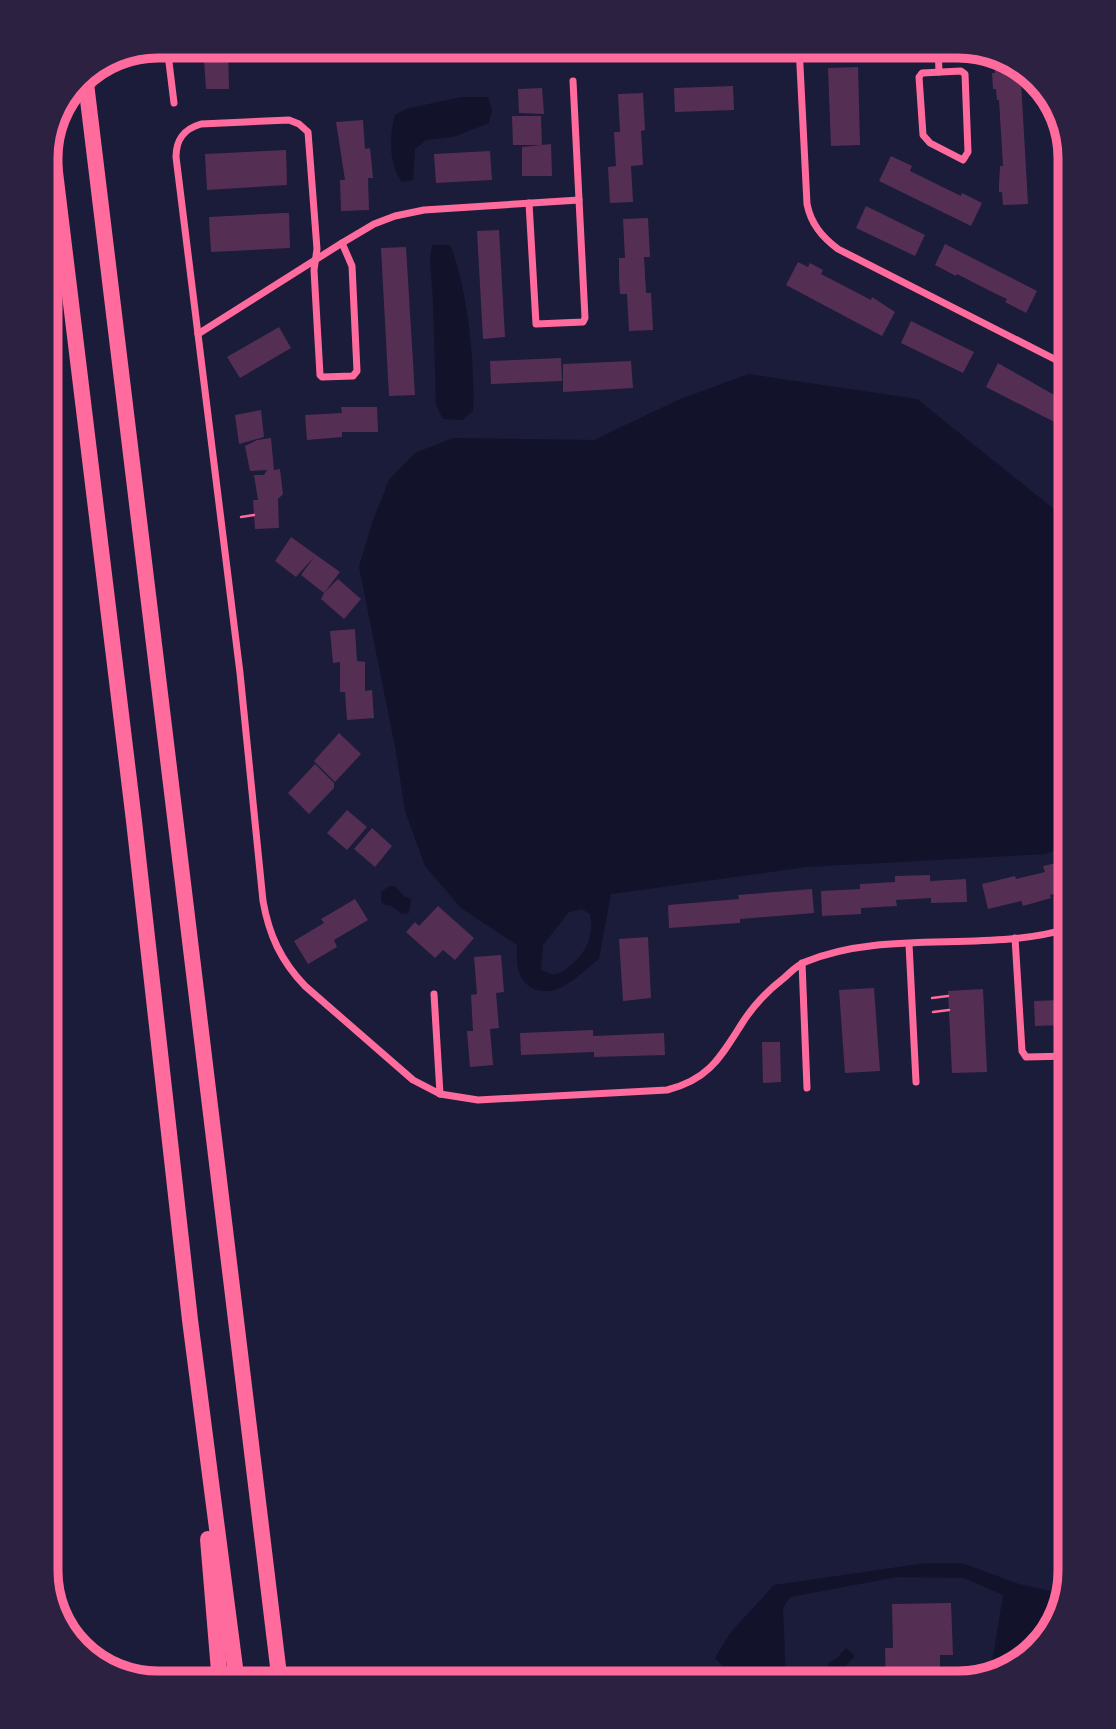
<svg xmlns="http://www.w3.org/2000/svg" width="1116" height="1729" font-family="'PT Sans Narrow',sans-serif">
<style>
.water{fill:#12122b;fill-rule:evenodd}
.building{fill:#542f53}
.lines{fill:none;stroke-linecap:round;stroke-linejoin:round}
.path{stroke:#ff6b9d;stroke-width:2.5}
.minor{stroke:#ff6b9d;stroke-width:7}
.motorway{stroke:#ff6b9d;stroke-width:16}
.rim{fill:none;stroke:#ff6b9d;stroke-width:9}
</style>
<rect width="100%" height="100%" fill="#1b1b3a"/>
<g class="water">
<path d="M 461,97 L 488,97 L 492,110 L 489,123 L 453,137 L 426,140 L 415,149 L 413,180 L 402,182 C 389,165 389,135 395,115 L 406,109 Z"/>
<path d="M 432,245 L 450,245 C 468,289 475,364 473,411 L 462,420 L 443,419 L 436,405 L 433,301 L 430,260 Z"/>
<path d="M 748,374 L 917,399 L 1070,522 L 1070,845 L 1045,854 L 807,867 L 611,894 L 599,959 C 580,974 555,1002 530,987 C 524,983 519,975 518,968 C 516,961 517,953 517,945 L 461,908 L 425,866 L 405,811 L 396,752 L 359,567 L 372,523 L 389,480 L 415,453 L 453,438 L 594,440 L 678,400 ZM 582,909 L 590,914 C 595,937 585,955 567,968 C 563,972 557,975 551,974 C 548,973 544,971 541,970 L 543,945 L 569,912 Z"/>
<path d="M 389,886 L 395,886 L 404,896 L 411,899 L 409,913 L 402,914 L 390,905 L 385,905 L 381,902 L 381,892 Z"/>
<path d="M 926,1563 L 962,1563 L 1019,1584 L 1064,1594 L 1052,1633 L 1008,1672 L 990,1676 L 1003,1595 L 964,1578 L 897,1577 L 790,1597 L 783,1608 L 786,1683 L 739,1683 L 715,1658 L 730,1633 L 774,1585 Z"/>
<path d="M 846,1648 L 855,1656 L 838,1674 L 832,1674 L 828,1671 L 828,1663 L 836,1659 Z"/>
</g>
<g class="building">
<path d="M 203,46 L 228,46 L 229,89 L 206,89 Z"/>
<path d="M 1008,60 L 1020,64 L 1028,204 L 1003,205 L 1002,192 L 999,192 L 999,185 L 1000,166 L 1003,166 L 999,100 L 997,100 L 996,89 L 993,89 L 992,73 L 995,73 L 994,61 Z"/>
<path d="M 858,67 L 860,145 L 831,146 L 828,68 Z"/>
<path d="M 733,86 L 734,110 L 675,112 L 674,88 Z"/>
<path d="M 542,88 L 544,114 L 519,113 L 518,89 Z"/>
<path d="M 643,93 L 645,130 L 641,131 L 643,165 L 631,166 L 633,202 L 610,203 L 608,167 L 616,166 L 614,132 L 620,132 L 618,94 Z"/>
<path d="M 1059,114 L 1070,158 L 1070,192 L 1065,193 Z"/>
<path d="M 512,116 L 541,116 L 542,145 L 513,145 Z"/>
<path d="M 363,120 L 365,149 L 370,148 L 373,178 L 368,178 L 369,210 L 341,211 L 340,180 L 345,180 L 336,122 Z"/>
<path d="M 551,144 L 552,176 L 522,176 L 522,147 Z"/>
<path d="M 286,150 L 287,185 L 207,190 L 205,154 Z"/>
<path d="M 490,151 L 492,180 L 436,183 L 434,154 Z"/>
<path d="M 891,156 L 912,166 L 910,171 L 961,196 L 962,193 L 982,203 L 971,226 L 879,181 Z"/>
<path d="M 866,206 L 925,235 L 915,256 L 856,228 Z"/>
<path d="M 283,213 L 289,213 L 290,248 L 211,252 L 209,217 Z"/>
<path d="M 648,218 L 650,257 L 644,257 L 646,293 L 651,293 L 653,330 L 629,331 L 627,294 L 620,294 L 619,277 L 619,258 L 625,258 L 623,219 Z"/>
<path d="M 499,230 L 505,337 L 483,339 L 477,231 Z"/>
<path d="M 945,244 L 1037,291 L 1026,313 L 1005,302 L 1007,299 L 994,293 L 957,274 L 956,276 L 935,265 Z"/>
<path d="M 406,247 L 415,395 L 389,396 L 381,248 Z"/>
<path d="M 1067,251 L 1070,251 L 1070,284 L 1068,284 Z"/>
<path d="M 798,262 L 808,267 L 810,263 L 823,270 L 821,274 L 871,300 L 872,297 L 895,312 L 882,336 L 786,285 Z"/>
<path d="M 911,321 L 974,352 L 963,373 L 901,343 Z"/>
<path d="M 279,327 L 291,348 L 240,378 L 227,357 Z"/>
<path d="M 561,358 L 562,381 L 491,384 L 490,361 Z"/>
<path d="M 631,361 L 633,388 L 563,392 L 563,364 Z"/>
<path d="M 998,363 L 1070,404 L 1070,430 L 986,387 Z"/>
<path d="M 341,407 L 377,407 L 378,432 L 342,432 L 342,437 L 307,440 L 305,415 L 342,413 Z"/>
<path d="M 261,410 L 264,437 L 239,444 L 235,415 Z"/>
<path d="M 271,438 L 274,470 L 280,469 L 283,494 L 278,499 L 279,528 L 255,529 L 253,500 L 258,500 L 254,475 L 264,475 L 267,470 L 250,471 L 245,446 L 257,440 Z"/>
<path d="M 291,537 L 340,572 L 324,593 L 301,575 L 314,557 L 296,577 L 275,561 Z"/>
<path d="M 338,579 L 361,599 L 344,619 L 321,599 L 324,593 Z"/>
<path d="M 355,629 L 357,661 L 365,662 L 365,691 L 372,690 L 374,718 L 347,720 L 345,692 L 340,692 L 340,662 L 333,663 L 330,631 Z"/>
<path d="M 339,733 L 361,754 L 335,782 L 314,761 Z"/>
<path d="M 315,764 L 334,783 L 334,788 L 309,814 L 288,793 Z"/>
<path d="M 347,810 L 367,827 L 347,850 L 327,833 Z"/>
<path d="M 372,828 L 392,846 L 375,867 L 354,849 Z"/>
<path d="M 1070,860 L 1070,889 L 1050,895 L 1051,898 L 1023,906 L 1021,901 L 988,909 L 982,884 L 1015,876 L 1016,879 L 1045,872 L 1043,866 Z"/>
<path d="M 930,875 L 930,881 L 966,879 L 967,902 L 931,903 L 931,898 L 896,900 L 897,906 L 861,908 L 861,914 L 822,916 L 821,891 L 860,889 L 860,884 L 895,882 L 895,876 Z"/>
<path d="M 812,889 L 814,913 L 740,919 L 740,923 L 669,928 L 668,905 L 739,899 L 738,895 Z"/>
<path d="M 355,899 L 368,920 L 334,940 L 337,947 L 308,964 L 294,941 L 324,923 L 321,919 Z"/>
<path d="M 438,906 L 474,938 L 455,960 L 443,950 L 435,958 L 406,932 L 415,922 L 419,926 Z"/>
<path d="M 648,937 L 651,998 L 623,1001 L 619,939 Z"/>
<path d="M 501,955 L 504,992 L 496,993 L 499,1028 L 490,1029 L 493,1065 L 470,1067 L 467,1031 L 473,1031 L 471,995 L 477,994 L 474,957 Z"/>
<path d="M 874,988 L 880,1071 L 845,1073 L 839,990 Z"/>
<path d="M 983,989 L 987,1072 L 952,1073 L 948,991 Z"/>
<path d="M 1061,1000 L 1061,1006 L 1070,1005 L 1070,1031 L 1063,1031 L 1062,1025 L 1035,1026 L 1034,1001 Z"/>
<path d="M 593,1030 L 593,1036 L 664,1033 L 665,1055 L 594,1057 L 594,1052 L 521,1055 L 520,1033 Z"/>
<path d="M 762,1042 L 780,1042 L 781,1082 L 763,1083 Z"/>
<path d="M 951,1603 L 953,1655 L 940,1655 L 940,1683 L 886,1683 L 885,1648 L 893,1648 L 892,1604 Z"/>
</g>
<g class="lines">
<g class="path">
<path d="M 241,517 L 254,515"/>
<path d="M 932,998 L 948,996"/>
<path d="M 933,1012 L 949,1010"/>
</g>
<g class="minor">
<path d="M 167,46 L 174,103"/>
<path d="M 400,46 L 414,53 L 433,57 L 658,46"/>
<path d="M 799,46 L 807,204 C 811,224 822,237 838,249 L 1070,367"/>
<path d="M 938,46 L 939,72"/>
<path d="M 961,71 L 965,74 L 968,152 L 963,160 L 930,143 L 923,135 L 919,77 L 922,73 Z"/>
<path d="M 529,203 L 536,324 L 583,322 L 585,318 L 573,81"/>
<path d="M 342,243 L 352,266 L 357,371 L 353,376 L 322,377 L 320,375 L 314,270 L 317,249 L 308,132 L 299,124 L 289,120 L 201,124 C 184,129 176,139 176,157 L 240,673 L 263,901 C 269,935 281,961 305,986 L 413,1080 L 440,1094 L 478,1100 L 667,1090 C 708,1080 720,1058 741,1025 C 752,1007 767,991 784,978 C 791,972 797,965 805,962 C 886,928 987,954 1070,928"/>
<path d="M 198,334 L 342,243 L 374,224 L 395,216 L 424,210 L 579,200"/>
<path d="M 1015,938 L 1022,1051 L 1026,1057 L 1070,1056"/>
<path d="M 909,944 L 916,1082"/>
<path d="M 802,963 L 807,1088"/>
<path d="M 434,994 L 440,1094"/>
</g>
<g class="motorway">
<path d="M 85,75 L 280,1683"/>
<path d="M 51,139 L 134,821 L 190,1320 L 237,1683"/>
<path d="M 208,1539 L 220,1683"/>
</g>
</g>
<path d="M0 0H1116V1729H0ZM158 58H958A100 100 0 0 1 1058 158V1571A100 100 0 0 1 958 1671H158A100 100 0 0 1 58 1571V158A100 100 0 0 1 158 58Z" fill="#2d2142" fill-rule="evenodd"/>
<path class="rim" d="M158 58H958A100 100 0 0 1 1058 158V1571A100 100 0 0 1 958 1671H158A100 100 0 0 1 58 1571V158A100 100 0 0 1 158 58Z"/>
</svg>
